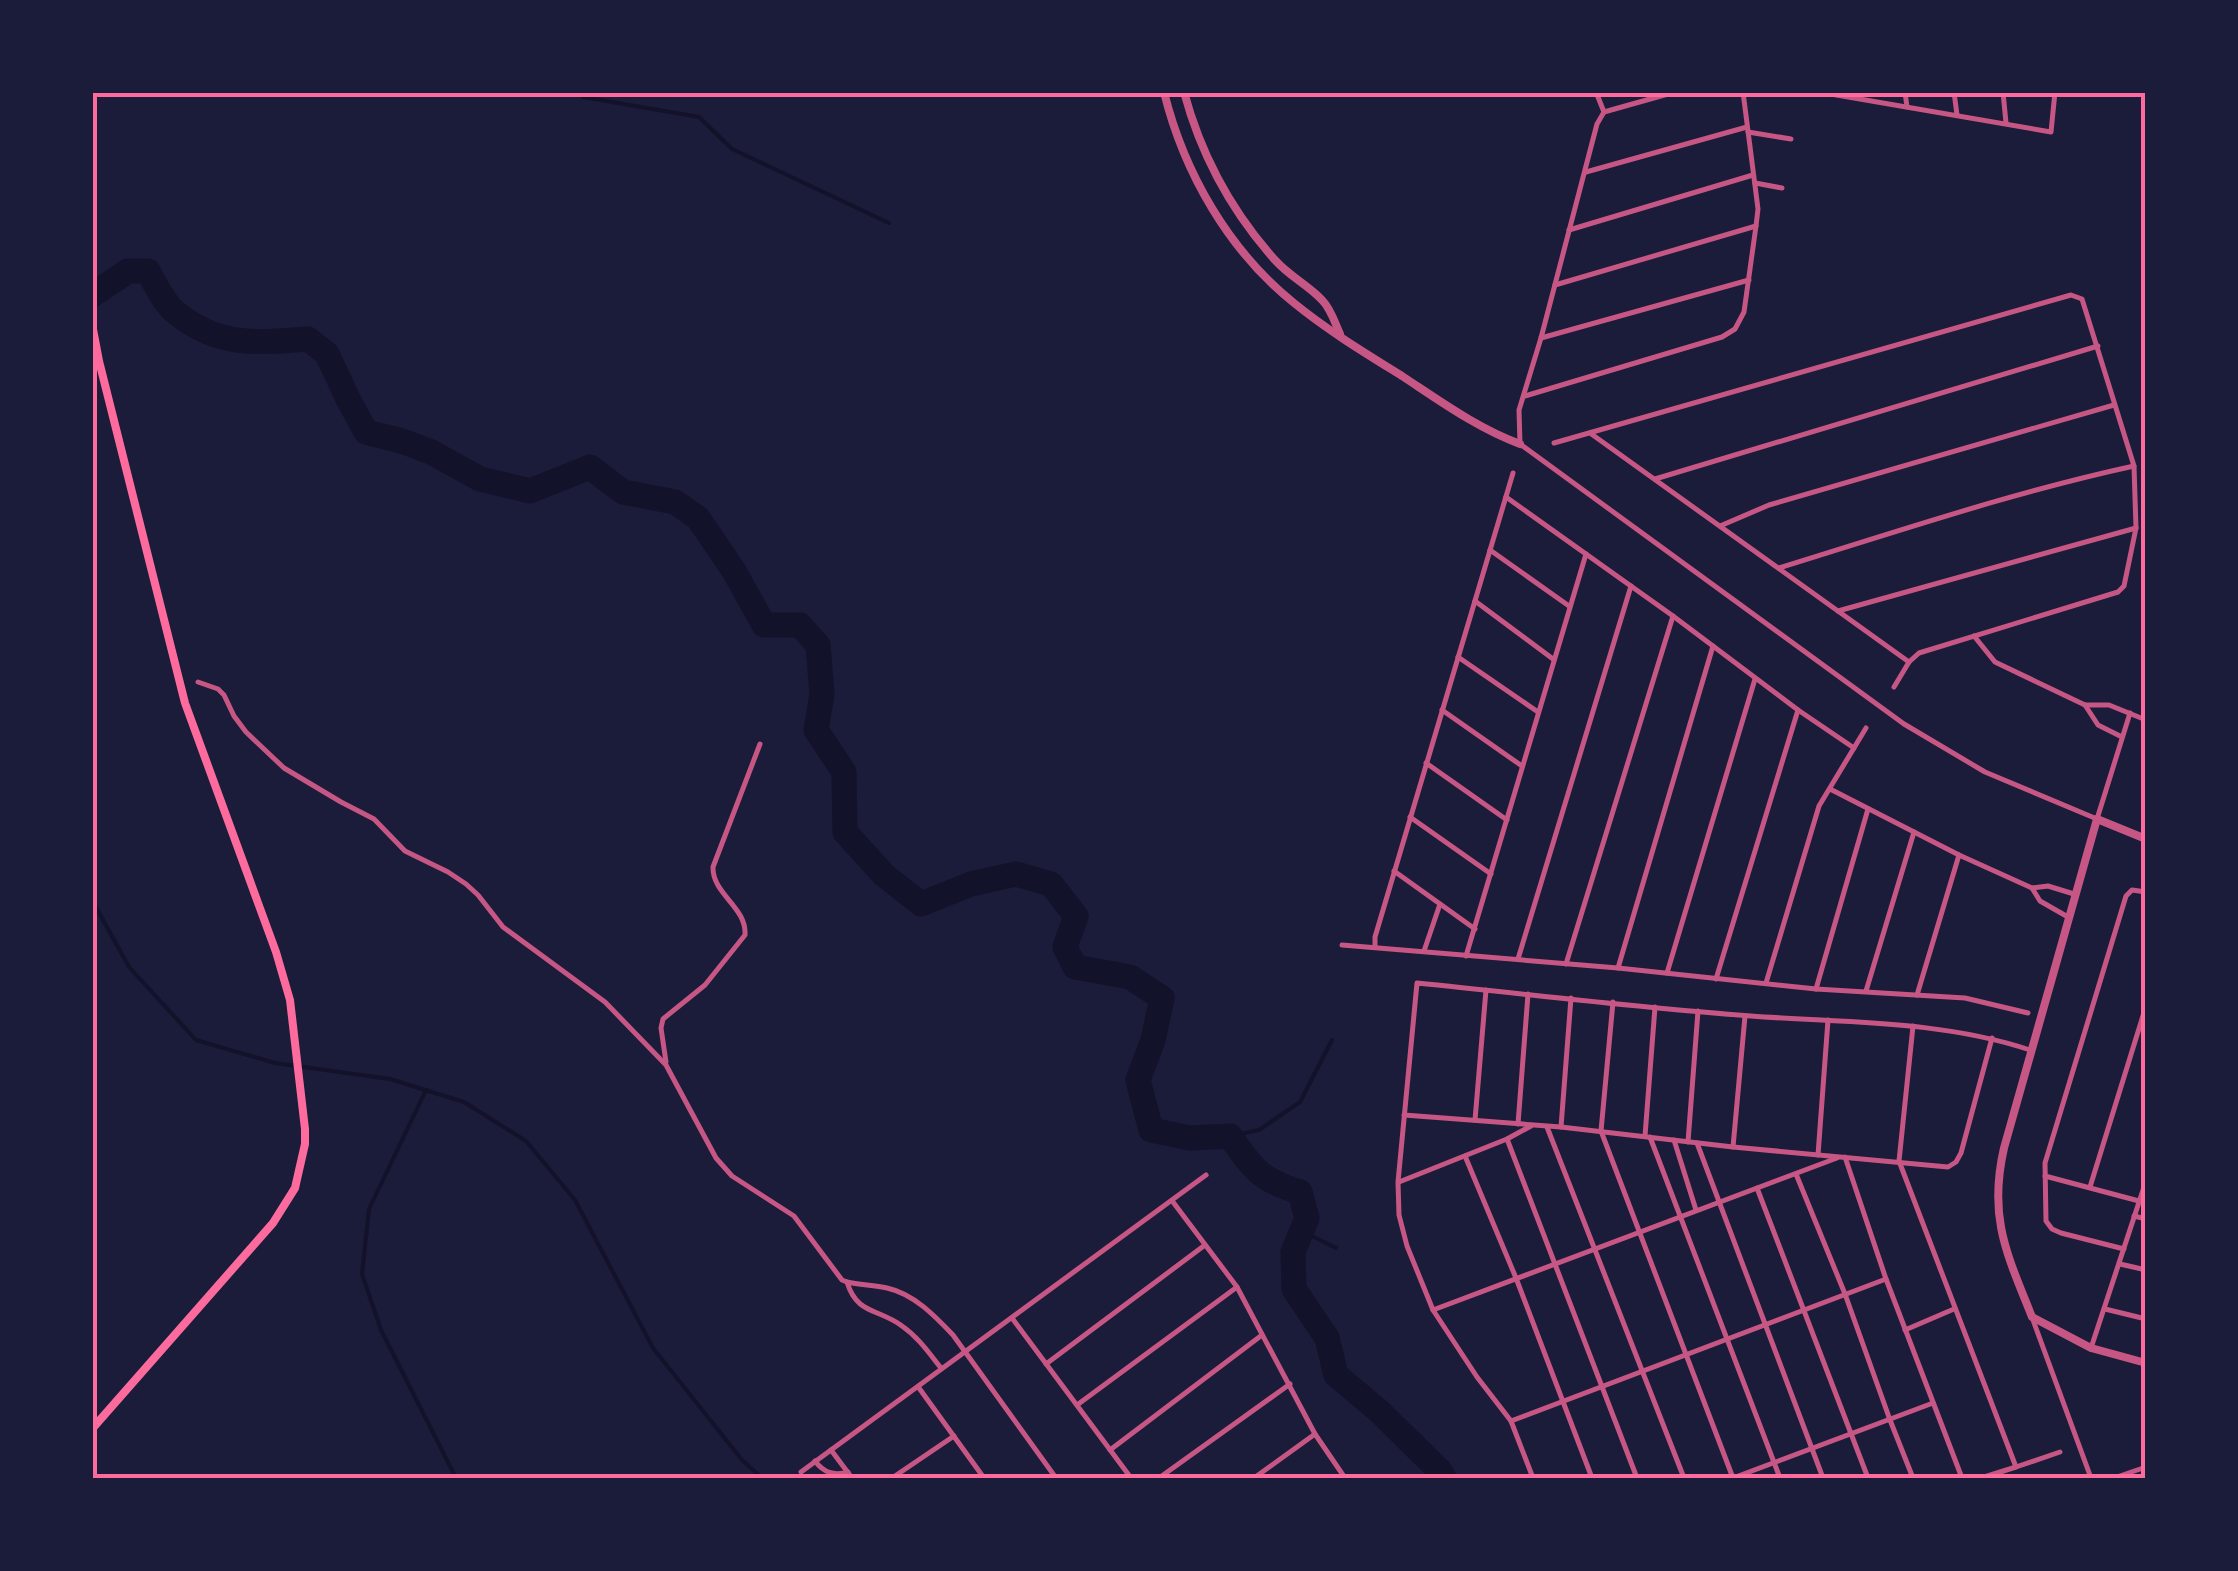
<svg xmlns="http://www.w3.org/2000/svg" width="2238" height="1571" font-family="Arial,sans-serif">
<style>
.lines{fill:none;stroke-linecap:round;stroke-linejoin:round}
.stream{stroke:#12122b;stroke-width:4}
.river{stroke:#12122b;stroke-width:25}
.minor{stroke:#c65784;stroke-width:5}
.tertiary{stroke:#c65784;stroke-width:8}
.secondary{stroke:#ff6b9d;stroke-width:8}
.neatline{fill:none;stroke:#ff6b9d;stroke-width:4}
</style>
<rect width="100%" height="100%" fill="#1b1b3a"/>
<g class="lines">
<g class="stream">
<path d="M 579,92 L 583,97 L 699,117 L 732,149 L 889,223"/>
<path d="M 92,900 L 129,967 L 196,1040 L 275,1063 L 390,1079 L 464,1102 L 526,1141 L 575,1200 L 653,1348 L 742,1460 L 762,1478"/>
<path d="M 426,1090 L 369,1209 L 362,1274 L 381,1330 L 456,1478"/>
<path d="M 1230,1136 L 1259,1130 L 1300,1102 L 1332,1040"/>
<path d="M 1302,1231 L 1336,1248"/>
</g>
<path class="river" d="M 92,295 L 128,271 L 148,271 C 155,284 163,301 174,311 C 216,347 256,343 308,339 L 327,354 L 348,399 L 366,432 L 402,441 L 431,452 L 480,479 L 530,491 L 590,467 L 623,492 L 675,502 L 698,518 L 734,571 L 764,625 L 800,625 L 818,645 L 822,694 L 816,730 L 844,772 L 845,832 L 884,875 L 921,904 L 971,884 L 1016,874 L 1051,884 L 1076,916 L 1065,947 L 1075,967 L 1130,977 L 1162,998 L 1153,1040 L 1138,1080 L 1151,1130 L 1190,1138 L 1230,1136 C 1253,1169 1260,1180 1300,1192 L 1307,1218 L 1293,1252 L 1294,1289 L 1327,1338 L 1336,1375 L 1379,1411 L 1440,1471 L 1444,1478"/>
<g class="minor">
<path d="M 1596,92 L 1604,112 L 1597,124 L 1541,338 L 1519,410 L 1520,444 L 1904,724 L 1985,772 L 2097,819 L 2130,713"/>
<path d="M 1819,92 L 2051,132 L 2055,92"/>
<path d="M 1905,92 L 1907,107"/>
<path d="M 1954,92 L 1957,115"/>
<path d="M 2003,92 L 2006,123"/>
<path d="M 1604,112 L 1675,92"/>
<path d="M 1748,132 L 1791,139"/>
<path d="M 1586,172 L 1747,127"/>
<path d="M 1755,183 L 1782,188"/>
<path d="M 1569,230 L 1753,175"/>
<path d="M 1555,285 L 1756,226"/>
<path d="M 1541,338 L 1749,280"/>
<path d="M 1525,396 L 1722,337 L 1735,329 L 1744,312 L 1756,226 L 1758,209 L 1743,92"/>
<path d="M 1590,433 L 1909,662"/>
<path d="M 1554,443 L 2071,295 L 2082,299 L 2134,466 L 2136,528 L 2124,586 L 2118,592 L 1919,653 L 1909,662 L 1894,687"/>
<path d="M 1655,479 L 2098,346"/>
<path d="M 1506,497 L 1673,616 L 1798,710 L 1854,748"/>
<path d="M 1720,526 L 1769,505 L 2114,405"/>
<path d="M 1490,550 L 1569,606"/>
<path d="M 1779,568 C 1896,532 2014,492 2134,466"/>
<path d="M 1475,601 L 1553,659"/>
<path d="M 1838,611 L 2136,528"/>
<path d="M 1974,636 L 1995,662 L 2085,705 L 2098,725 L 2122,737"/>
<path d="M 1458,657 L 1538,712"/>
<path d="M 198,682 L 218,689 L 224,695 L 234,716 L 246,732 L 284,768 L 341,802 L 374,819 L 405,851 L 448,872 L 466,884 L 478,895 L 503,927 L 605,1002 L 666,1065 L 716,1158 L 732,1176 L 794,1216 L 842,1280 L 847,1282 C 860,1285 874,1285 887,1288 C 914,1294 935,1316 953,1335 L 1056,1478"/>
<path d="M 2085,705 L 2109,705 L 2146,720"/>
<path d="M 1442,710 L 1522,766"/>
<path d="M 1426,763 L 1507,820"/>
<path d="M 1830,789 L 1959,855 L 2032,888 L 2048,886 L 2074,894"/>
<path d="M 1410,817 L 1491,874"/>
<path d="M 1394,871 L 1475,929"/>
<path d="M 2032,888 L 2040,901 L 2068,917"/>
<path d="M 1342,945 L 1618,968 L 1816,989 L 1965,998 L 2028,1013"/>
<path d="M 1375,946 L 1375,937 L 1513,473"/>
<path d="M 1424,951 L 1440,904"/>
<path d="M 1466,956 L 1586,554"/>
<path d="M 1518,959 L 1631,586"/>
<path d="M 1566,964 L 1673,616"/>
<path d="M 1618,968 L 1713,646"/>
<path d="M 1667,973 L 1755,679"/>
<path d="M 1716,979 L 1798,710"/>
<path d="M 1766,983 L 1819,806 L 1866,728"/>
<path d="M 1816,989 L 1868,809"/>
<path d="M 1866,991 L 1914,832"/>
<path d="M 1917,995 L 1959,855"/>
<path d="M 1613,1002 L 1601,1131 L 1733,1478 L 1933,1403"/>
<path d="M 1913,1026 L 1899,1161 L 2016,1467 L 1981,1478"/>
<path d="M 666,1062 L 661,1028 L 663,1019 L 705,985 L 745,935 C 747,907 712,894 713,867 L 760,744"/>
<path d="M 1404,1115 L 1561,1127 L 1733,1147 L 1948,1167 L 1956,1162 L 1961,1153 L 1992,1038"/>
<path d="M 1475,1120 L 1486,990"/>
<path d="M 1518,1124 L 1528,994"/>
<path d="M 1547,1127 L 1684,1478"/>
<path d="M 1561,1127 L 1571,998"/>
<path d="M 1645,1136 L 1655,1007"/>
<path d="M 1650,1137 L 1780,1478"/>
<path d="M 1507,1139 L 1637,1478"/>
<path d="M 1674,1140 L 1696,1210"/>
<path d="M 1688,1142 L 1698,1011"/>
<path d="M 1697,1143 L 1823,1478"/>
<path d="M 1733,1147 L 1745,1016"/>
<path d="M 1818,1155 L 1828,1020"/>
<path d="M 1465,1156 L 1516,1278 L 1592,1478"/>
<path d="M 1845,1157 L 1886,1279 L 1962,1478"/>
<path d="M 1796,1174 L 1845,1294 L 1890,1420 L 1913,1478"/>
<path d="M 2045,1176 L 2139,1201"/>
<path d="M 1399,1182 L 1507,1139 L 1531,1126"/>
<path d="M 2090,1187 L 2146,1006"/>
<path d="M 1757,1188 L 1868,1478"/>
<path d="M 1173,1202 L 1237,1287 L 1315,1434 L 1345,1478"/>
<path d="M 2134,1216 L 2146,1219"/>
<path d="M 2124,1249 L 2061,1233 L 2052,1229 L 2046,1221 L 2045,1163 L 2126,896 L 2132,890 L 2146,892"/>
<path d="M 2120,1264 L 2146,1270"/>
<path d="M 847,1282 C 857,1315 878,1308 902,1326 C 918,1337 929,1353 941,1368"/>
<path d="M 2105,1309 L 2146,1319"/>
<path d="M 1433,1310 L 1837,1158"/>
<path d="M 1012,1318 L 1131,1478"/>
<path d="M 2033,1320 L 2091,1478"/>
<path d="M 1905,1330 L 1954,1309"/>
<path d="M 2091,1348 L 2146,1181"/>
<path d="M 1046,1364 L 1205,1245"/>
<path d="M 919,1388 L 984,1478"/>
<path d="M 1077,1405 L 1237,1287"/>
<path d="M 1511,1421 L 1886,1279"/>
<path d="M 831,1450 L 852,1478"/>
<path d="M 1110,1450 L 1262,1335"/>
<path d="M 815,1461 C 824,1473 834,1476 848,1472"/>
<path d="M 2016,1467 L 2060,1452"/>
<path d="M 801,1472 L 1206,1175"/>
<path d="M 892,1478 L 954,1436"/>
<path d="M 1159,1478 L 1290,1384"/>
<path d="M 1254,1478 L 1315,1434"/>
<path d="M 1533,1478 L 1511,1421 L 1477,1377 L 1433,1310 L 1407,1246 L 1399,1215 L 1398,1182 L 1417,983 C 1528,994 1639,1008 1751,1016 C 1844,1023 1940,1020 2030,1050"/>
<path d="M 2114,1478 L 2146,1467"/>
</g>
<g class="tertiary">
<path d="M 1164,92 C 1184,173 1229,251 1294,303 C 1327,330 1365,353 1402,376 C 1440,401 1477,428 1520,444"/>
<path d="M 1184,92 C 1201,155 1232,212 1275,260 C 1289,276 1308,285 1322,300 C 1331,309 1335,323 1340,334"/>
<path d="M 2146,839 L 2097,819 L 2004,1148 C 1988,1218 2007,1254 2032,1317 L 2091,1348 L 2146,1363"/>
</g>
<path class="secondary" d="M 92,324 L 99,361 L 185,703 L 276,952 L 290,1000 L 305,1129 L 305,1144 L 295,1188 L 273,1223 L 92,1429"/>
</g>
<rect width="2238" height="1571" fill="none" stroke="#1b1b3a" stroke-width="190"/>
<rect x="95" y="95" width="2048" height="1381" class="neatline"/>
</svg>
